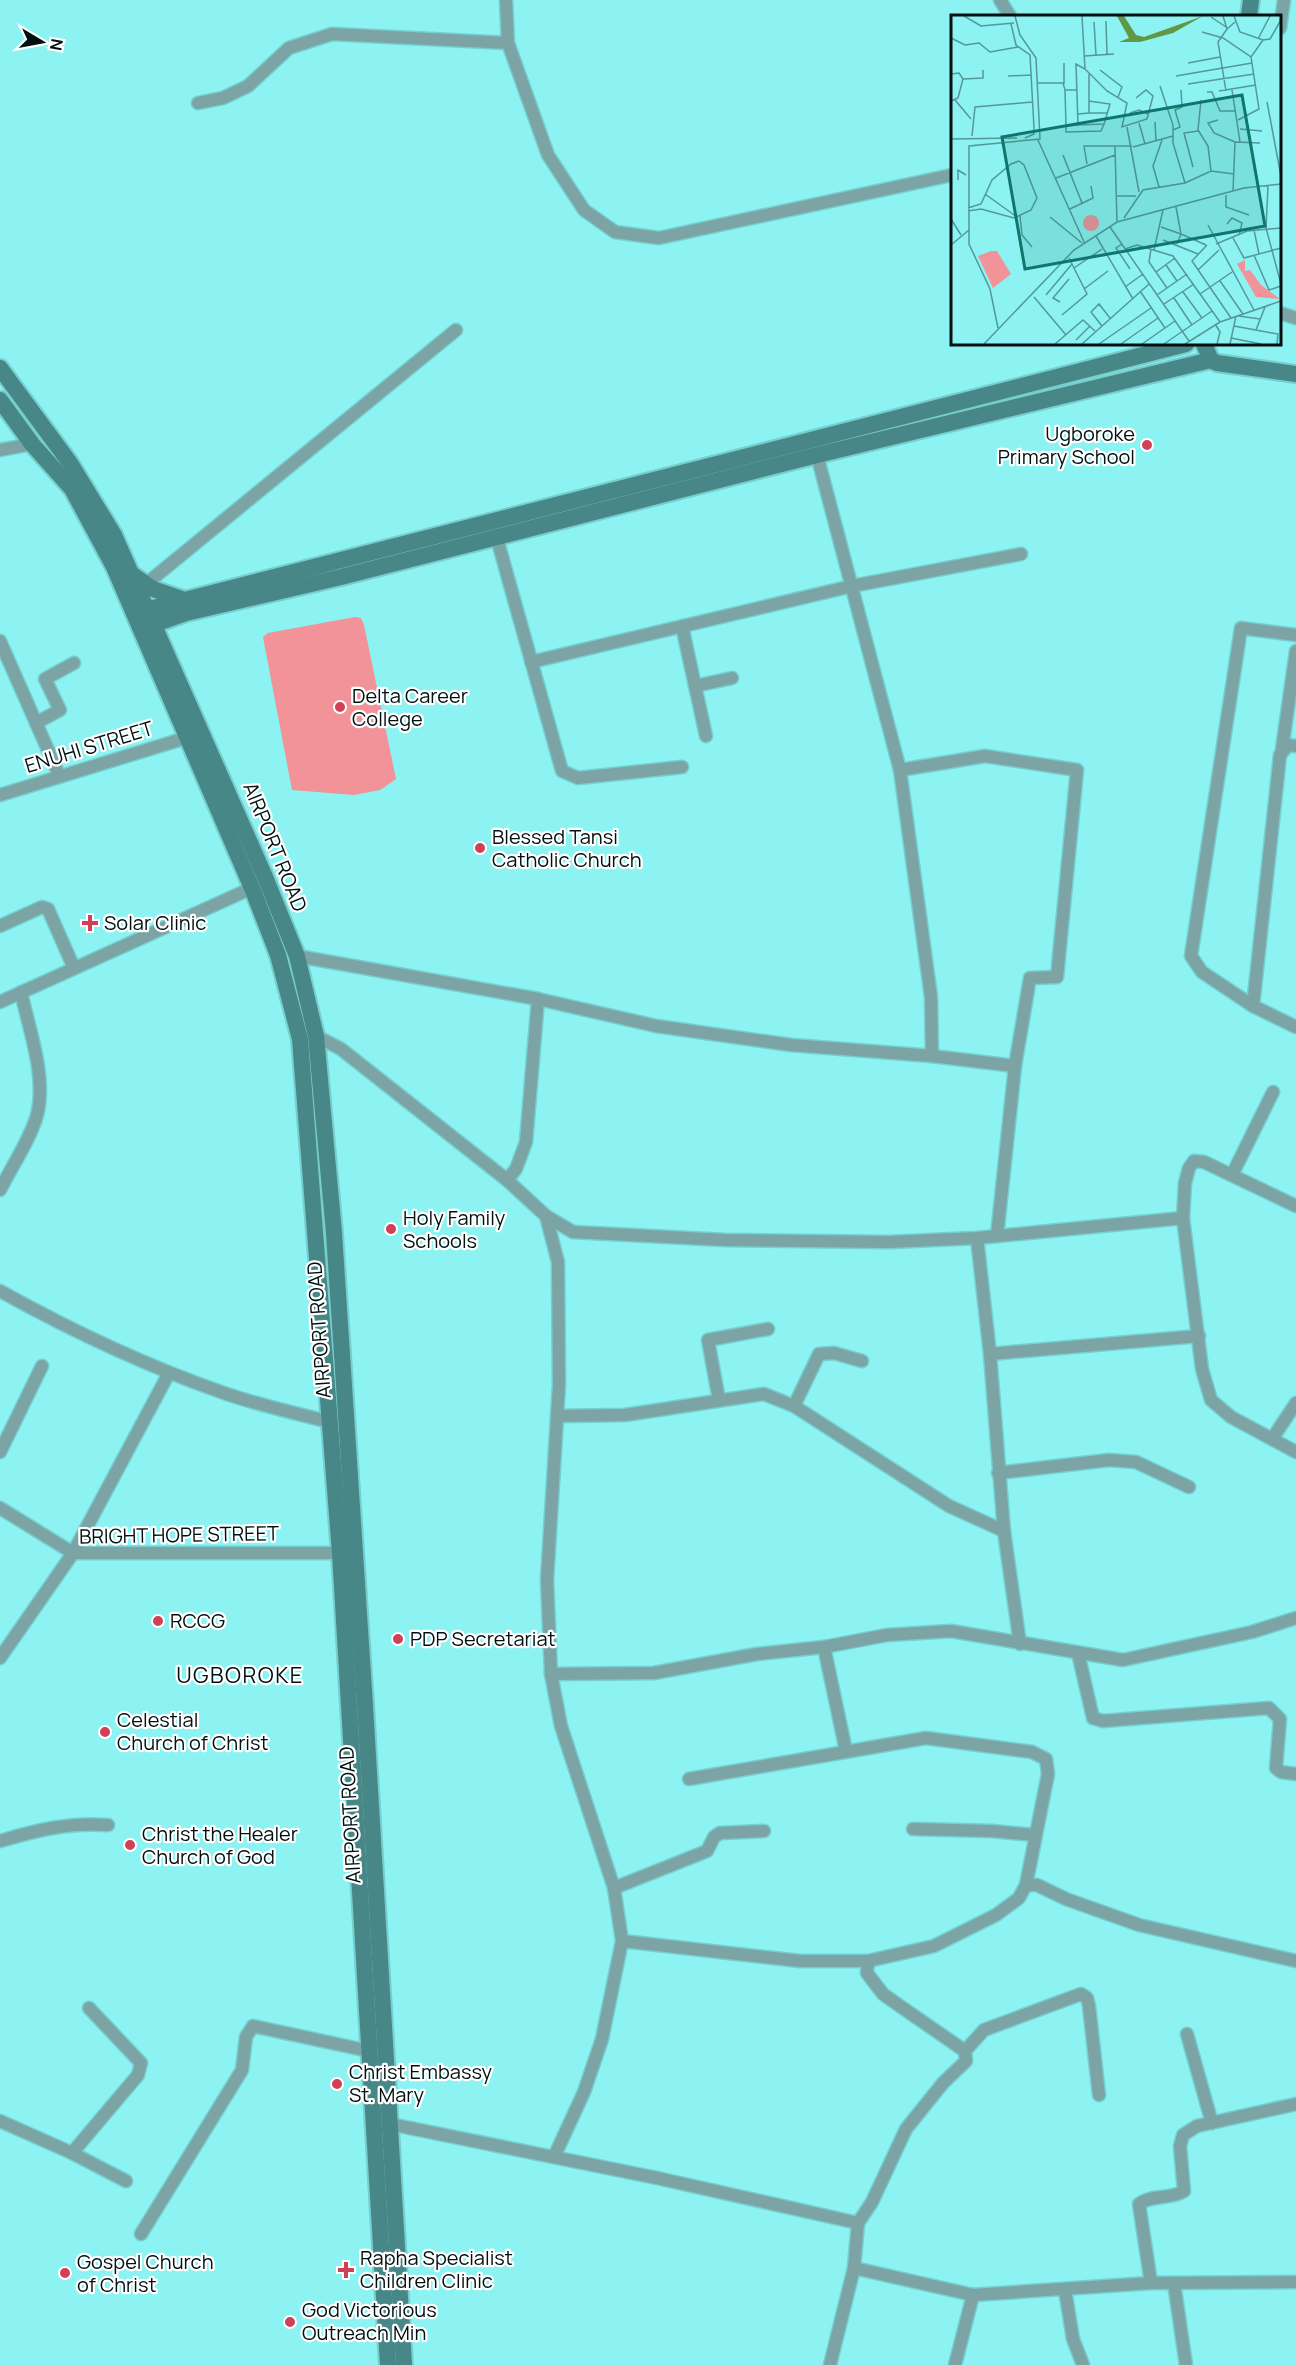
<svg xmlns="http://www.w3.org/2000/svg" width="1296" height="2365" font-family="Manrope,sans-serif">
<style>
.green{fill:#f29399}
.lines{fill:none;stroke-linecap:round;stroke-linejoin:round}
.street-casing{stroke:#76cece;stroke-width:15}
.secondary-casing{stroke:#76cece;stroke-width:20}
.street{stroke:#7ca4a4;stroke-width:12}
.secondary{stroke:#488787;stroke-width:16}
.poi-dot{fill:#d04057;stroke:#fff;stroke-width:2}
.labels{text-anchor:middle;stroke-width:4.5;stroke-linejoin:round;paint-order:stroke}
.poi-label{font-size:20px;fill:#001010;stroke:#fff;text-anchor:start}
.street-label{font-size:20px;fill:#001010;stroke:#fff}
.quarter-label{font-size:22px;letter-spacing:1.5px;fill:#001010;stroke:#fff}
.inset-road{fill:none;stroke:#549898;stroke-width:1.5}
.view{fill:#0f766e;fill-opacity:0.15;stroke:#0f766e;stroke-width:3}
.inset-edge{fill:none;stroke:#001010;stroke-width:3}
</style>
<rect width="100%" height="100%" fill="#8cf2f2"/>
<path class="green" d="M 355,617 L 361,618 L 364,625 L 396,779 L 380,790 L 354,795 L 292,790 L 263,637 L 268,633 Z"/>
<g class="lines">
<g class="street-casing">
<g id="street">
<path d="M 506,0 L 508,43 L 548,155 L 584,210 L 615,232 L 659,238 L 952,175"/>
<path d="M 1000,0 L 1010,16"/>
<path d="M 1280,28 L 1284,0"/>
<path d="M 198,103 L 223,98 L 248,86 L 289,48 L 332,34 L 508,43"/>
<path d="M 1280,313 L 1296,318"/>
<path d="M 0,450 L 32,444"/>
<path d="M 817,455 L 900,770 L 931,997 L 932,1056"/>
<path d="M 496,535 L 562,771 L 578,778 L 682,767"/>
<path d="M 146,584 L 456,330"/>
<path d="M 682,626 L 706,736"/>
<path d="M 0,641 L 59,775"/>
<path d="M 531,662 L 852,586 L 1021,554"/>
<path d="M 695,686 L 732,678"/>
<path d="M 36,723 L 60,710 L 45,679 L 74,663"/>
<path d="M 1296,746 L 1288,745 L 1280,755 L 1253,1006 L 1296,1027"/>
<path d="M 1282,749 L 1296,651"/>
<path d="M 900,770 L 985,756 L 1077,770 L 1057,977 L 1030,978 L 1015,1066 L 997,1236"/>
<path d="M 0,795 L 189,737"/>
<path d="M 0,926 L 42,907 L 48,909 L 74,968"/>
<path d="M 297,956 L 538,999 L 656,1026 L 791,1045 L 932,1056 L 1015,1066"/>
<path d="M 0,1002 L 252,888"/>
<path d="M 1253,1006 L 1202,972 L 1191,956 L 1241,628 L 1296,635"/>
<path d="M 316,1036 L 341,1049 L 507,1180 L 546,1216 L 558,1262 L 559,1385 L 547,1580 L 551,1674 L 561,1726 L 614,1888 L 622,1941 L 602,2039 L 584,2092 L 554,2157"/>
<path d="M 1232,1175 L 1273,1092"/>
<path d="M 507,1180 L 516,1169 L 526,1142 L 538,999"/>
<path d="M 0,1190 C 11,1168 31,1138 37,1115 C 47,1077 29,1030 21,992"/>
<path d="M 1296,1206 L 1204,1162 L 1194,1161 L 1189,1168 L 1185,1183 L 1183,1218 L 1202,1369 L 1211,1400 L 1231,1417 L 1296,1452"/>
<path d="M 546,1216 L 573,1232 L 725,1240 L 889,1242 L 977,1238 L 1183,1218"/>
<path d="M 977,1238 L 990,1354 L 1004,1531 L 1020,1644"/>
<path d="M 0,1291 C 72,1331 146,1366 224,1393 C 258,1405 295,1413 330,1422"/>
<path d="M 990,1354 L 1199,1336"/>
<path d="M 719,1400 L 708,1340 L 768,1329"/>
<path d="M 794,1406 L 819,1354 L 834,1353 L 862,1361"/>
<path d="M 557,1416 L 625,1415 L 764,1394 L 794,1406 L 949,1506 L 1004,1531"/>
<path d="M 1272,1439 L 1296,1403"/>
<path d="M 0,1452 L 42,1366"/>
<path d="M 998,1473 L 1109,1460 L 1136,1462 L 1189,1487"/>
<path d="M 0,1508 L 73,1553 L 169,1373"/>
<path d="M 824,1647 L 846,1751"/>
<path d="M 1078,1653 L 1093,1718 L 1103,1721 L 1269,1708 L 1280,1719 L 1276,1768 L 1281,1772 L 1296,1774"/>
<path d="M 0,1658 L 73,1553 L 340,1553"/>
<path d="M 551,1674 L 654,1673 L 757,1654 L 824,1647 L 887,1635 L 951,1631 L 1123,1660 L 1252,1632 L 1296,1618"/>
<path d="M 689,1779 L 926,1738 L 1032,1752 L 1046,1759 L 1048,1774 L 1026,1885"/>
<path d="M 913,1829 L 992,1831 L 1035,1835"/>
<path d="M 0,1841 C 37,1830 70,1822 108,1825"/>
<path d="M 614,1888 L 707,1851 L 714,1837 L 720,1833 L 764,1831"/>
<path d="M 622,1941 L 800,1961 L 868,1961 L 934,1946 L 996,1915 L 1019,1898 L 1026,1885 L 1037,1885 L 1066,1899 L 1139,1925 L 1296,1961"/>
<path d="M 868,1961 L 867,1973 L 883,1994 L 897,2004 L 965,2051"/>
<path d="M 1187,2034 L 1212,2123"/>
<path d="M 0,2121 L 72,2153 L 138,2075 L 141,2063 L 89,2008"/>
<path d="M 390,2124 L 657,2178 L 858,2223"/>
<path d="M 72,2153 L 126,2181"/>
<path d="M 141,2234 L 242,2070 L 246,2037 L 253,2026 L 369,2051"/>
<path d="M 854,2268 L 973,2295 L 1151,2283 L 1296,2282"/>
<path d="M 1151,2283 L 1139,2204 C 1152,2194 1170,2200 1184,2191 L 1180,2146 L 1183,2135 L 1197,2126 L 1296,2104"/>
<path d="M 1174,2283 L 1186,2365"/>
<path d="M 1065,2290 L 1073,2339 L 1083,2365"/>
<path d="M 830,2365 L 854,2268 L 858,2223 L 872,2202 L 906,2129 L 943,2083 L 966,2061 L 965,2051 L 984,2030 L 1081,1994 L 1087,1998 L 1089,2006 L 1099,2095"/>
<path d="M 955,2365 L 973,2295"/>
</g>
</g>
<g class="secondary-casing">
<g id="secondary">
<path d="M 1249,16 L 1251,0"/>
<path d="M 1204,344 L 1211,360 L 1217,363 L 1296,374"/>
<path d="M 0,368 L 70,463 L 114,535 L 265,877 L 297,956 L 316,1036 L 334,1233 L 365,1705 L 404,2365"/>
<path d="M 0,400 L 32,444 L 72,489 L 114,567 L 252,888 L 278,955 L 300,1039 L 340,1553 L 388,2365"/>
<path d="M 133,575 L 153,589 L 182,599"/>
<path d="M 138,612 L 1186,344"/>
<path d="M 144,628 L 186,613 L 341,577 L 817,455 L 1211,360"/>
</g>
</g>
<use href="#street" class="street"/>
<use href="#secondary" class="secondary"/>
</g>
<g class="poi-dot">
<circle cx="1147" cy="445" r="6"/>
<circle cx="340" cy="707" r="6"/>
<circle cx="480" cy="848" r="6"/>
<path d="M87 914h6v6h6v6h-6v6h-6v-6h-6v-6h6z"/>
<circle cx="391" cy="1229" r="6"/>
<circle cx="158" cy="1621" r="6"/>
<circle cx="398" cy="1639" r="6"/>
<circle cx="105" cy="1732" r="6"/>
<circle cx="130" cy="1845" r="6"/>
<circle cx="337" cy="2084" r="6"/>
<path d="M343 2261h6v6h6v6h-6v6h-6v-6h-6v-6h6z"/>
<circle cx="65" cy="2273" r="6"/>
<circle cx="290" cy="2322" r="6"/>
</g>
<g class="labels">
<g class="poi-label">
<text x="1135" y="441" text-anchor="end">Ugboroke<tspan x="1135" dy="23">Primary School</tspan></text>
<text x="352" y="703">Delta Career<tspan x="352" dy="23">College</tspan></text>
<text x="492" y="844">Blessed Tansi<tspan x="492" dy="23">Catholic Church</tspan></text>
<text x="104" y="930">Solar Clinic</text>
<text x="403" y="1225">Holy Family<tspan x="403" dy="23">Schools</tspan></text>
<text x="170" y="1628">RCCG</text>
<text x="410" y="1646">PDP Secretariat</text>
<text x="117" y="1727">Celestial<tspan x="117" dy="23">Church of Christ</tspan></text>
<text x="142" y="1841">Christ the Healer<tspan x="142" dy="23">Church of God</tspan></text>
<text x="349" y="2079">Christ Embassy<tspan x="349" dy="23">St. Mary</tspan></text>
<text x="360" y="2265">Rapha Specialist<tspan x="360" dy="23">Children Clinic</tspan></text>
<text x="77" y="2269">Gospel Church<tspan x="77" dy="23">of Christ</tspan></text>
<text x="302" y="2317">God Victorious<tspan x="302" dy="23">Outreach Min</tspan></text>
</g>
<g class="street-label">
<text transform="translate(89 747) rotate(-17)" y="7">ENUHI STREET</text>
<text transform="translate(275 847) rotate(68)" y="7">AIRPORT ROAD</text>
<text transform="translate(319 1330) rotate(-94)" y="7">AIRPORT ROAD</text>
<text transform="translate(179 1535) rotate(-1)" y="7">BRIGHT HOPE STREET</text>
<text transform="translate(350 1815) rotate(-93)" y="7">AIRPORT ROAD</text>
</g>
<g class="quarter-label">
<text x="240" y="1683">UGBOROKE</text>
</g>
</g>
<g transform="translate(951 15)">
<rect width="330" height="330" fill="#8cf2f2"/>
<path d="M132 208a8 8 0 1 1 16 0a8 8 0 1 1-16 0ZM 40,236 L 46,236 L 60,259 L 42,273 L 27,241 ZM 294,245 L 294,256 L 299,255 L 310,270 L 329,284 L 305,282 L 286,249 Z" fill="#f29399"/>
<path d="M 166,1 L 173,1 L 185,20 L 193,22 L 252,1 L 222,18 L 189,27 L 168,27 L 178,23 Z" fill="#629746"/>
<path class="inset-road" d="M 13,1 L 30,11 L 63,8M 131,1 L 134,54 L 156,76 L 176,88 L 171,112 L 196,104 L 202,81 L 195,75 L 185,83M 272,1 L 276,14 L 284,7M 283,1 L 289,17 L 312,25 L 319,24 L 330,5M 260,2 L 275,12M 155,6 L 156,39M 143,7 L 145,40M 60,9 L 65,30 L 79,40 L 83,113 L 83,119 L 74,123M 251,17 L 272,23 L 300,42 L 308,94 L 287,105M 0,23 L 14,30 L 28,28 L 39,37 L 67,32M 307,24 L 319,1M 133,41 L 163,39M 300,42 L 312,25M 113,48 L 113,69M 237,48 L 269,42M 134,54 L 125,49 L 127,110 L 153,109 L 159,89 L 138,86 L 138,59M 149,55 L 171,72 L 167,82M 0,59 L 8,58 L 12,64 L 7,83 L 0,86M 57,61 L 80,60M 225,61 L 301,48M 12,64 L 32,63 L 32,55M 87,68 L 112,68 L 114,75 L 126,75M 237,69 L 303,59M 209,71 L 222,110 L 222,128 L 234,168M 114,75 L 115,111M 281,75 L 289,127M 268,76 L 305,70M 275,76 L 267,27 L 276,14M 256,77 L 261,77 L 269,96 L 285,96M 4,85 L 20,104M 250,85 L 247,115 L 257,131 L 260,156M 316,87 L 330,161M 138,98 L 157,98M 179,98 L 188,95 L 197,99M 127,99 L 138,98 L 138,86M 267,105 L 257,108 L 263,118 L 284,127 L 309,128M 204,107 L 205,126M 188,108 L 194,129M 127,110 L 115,111 L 115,117 L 150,116 L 153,109M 176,112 L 188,177M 289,114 L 311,116M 222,115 L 229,112 L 224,95 L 231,92 L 230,75M 21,121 L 24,92 L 81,87M 0,124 L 66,123M 87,125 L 134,229M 164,132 L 166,207M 182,132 L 222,121M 112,140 L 131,188M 136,149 L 133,131 L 181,131M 242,152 L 233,118 L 247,116M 105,163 L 164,140M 7,165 L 7,155 L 15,160M 317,171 L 315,213 L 330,269M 208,172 L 202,151 L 211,125M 282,176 L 284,127M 34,179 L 66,202M 275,180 L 275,192 L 298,200M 166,181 L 185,181M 225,192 L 230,219 L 255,230M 119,194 L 142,183 L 140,171M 17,196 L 30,194 L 63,203 L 80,195 L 86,183 L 73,150 L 68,146 L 60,149 L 41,165 L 30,189 L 17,193M 69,201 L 71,220 L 81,232M 99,202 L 131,228M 173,203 L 192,175 L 234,168 L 260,156 L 283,159M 0,204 L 10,220M 276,209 L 281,203 L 291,208 L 288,220M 257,210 L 303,295M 159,212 L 238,326M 210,212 L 230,219 L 226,229M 303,215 L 308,239M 145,221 L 182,284M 282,223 L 293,243 L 330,233M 212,225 L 247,239M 171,229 L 165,233 L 179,254M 265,229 L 296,216 L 330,213M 0,230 L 18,215M 256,230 L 241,246 L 280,303M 174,234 L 186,230 L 222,241 L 269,307M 200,234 L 198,247 L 216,273M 203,235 L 212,195M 303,240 L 318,275 L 330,271M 215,250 L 226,266M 123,253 L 151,234M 247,255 L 268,235M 205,257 L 224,243M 269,266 L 292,299M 174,272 L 192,259M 133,274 L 157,256M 189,276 L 214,313M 232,277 L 251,303M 249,279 L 281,257M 95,280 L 121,249M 206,280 L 236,259M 83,282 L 115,320M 223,283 L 241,310M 109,287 L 102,283 L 118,264M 213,289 L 243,269M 111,300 L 136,279 L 118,243M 288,301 L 309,304M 264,309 L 269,317 L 266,329M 151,311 L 140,297 L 148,289 L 159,303M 283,311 L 327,319 L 326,329M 47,313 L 39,274 L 18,229 L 18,131 L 89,124 L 85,43 L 69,20 L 64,1M 305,315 L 314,292M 280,323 L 310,329M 125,325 L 139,311M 33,329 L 123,235 L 166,207 L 293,173 L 330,169M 104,329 L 132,305 L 144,316M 131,329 L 198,269M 148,329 L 200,293M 170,329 L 207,303M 191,329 L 224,306M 213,329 L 261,296M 234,329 L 269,307 L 330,286M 279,329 L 285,301"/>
<path class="view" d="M 291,80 L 314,211 L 74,254 L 51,122 Z"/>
<rect width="330" height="330" class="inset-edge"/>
</g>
<g transform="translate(42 42) rotate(100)" stroke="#ffffff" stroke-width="4.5" paint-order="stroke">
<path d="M0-4.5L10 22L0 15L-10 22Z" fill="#001010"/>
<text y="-9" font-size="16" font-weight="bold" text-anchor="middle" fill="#001010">N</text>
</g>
</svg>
